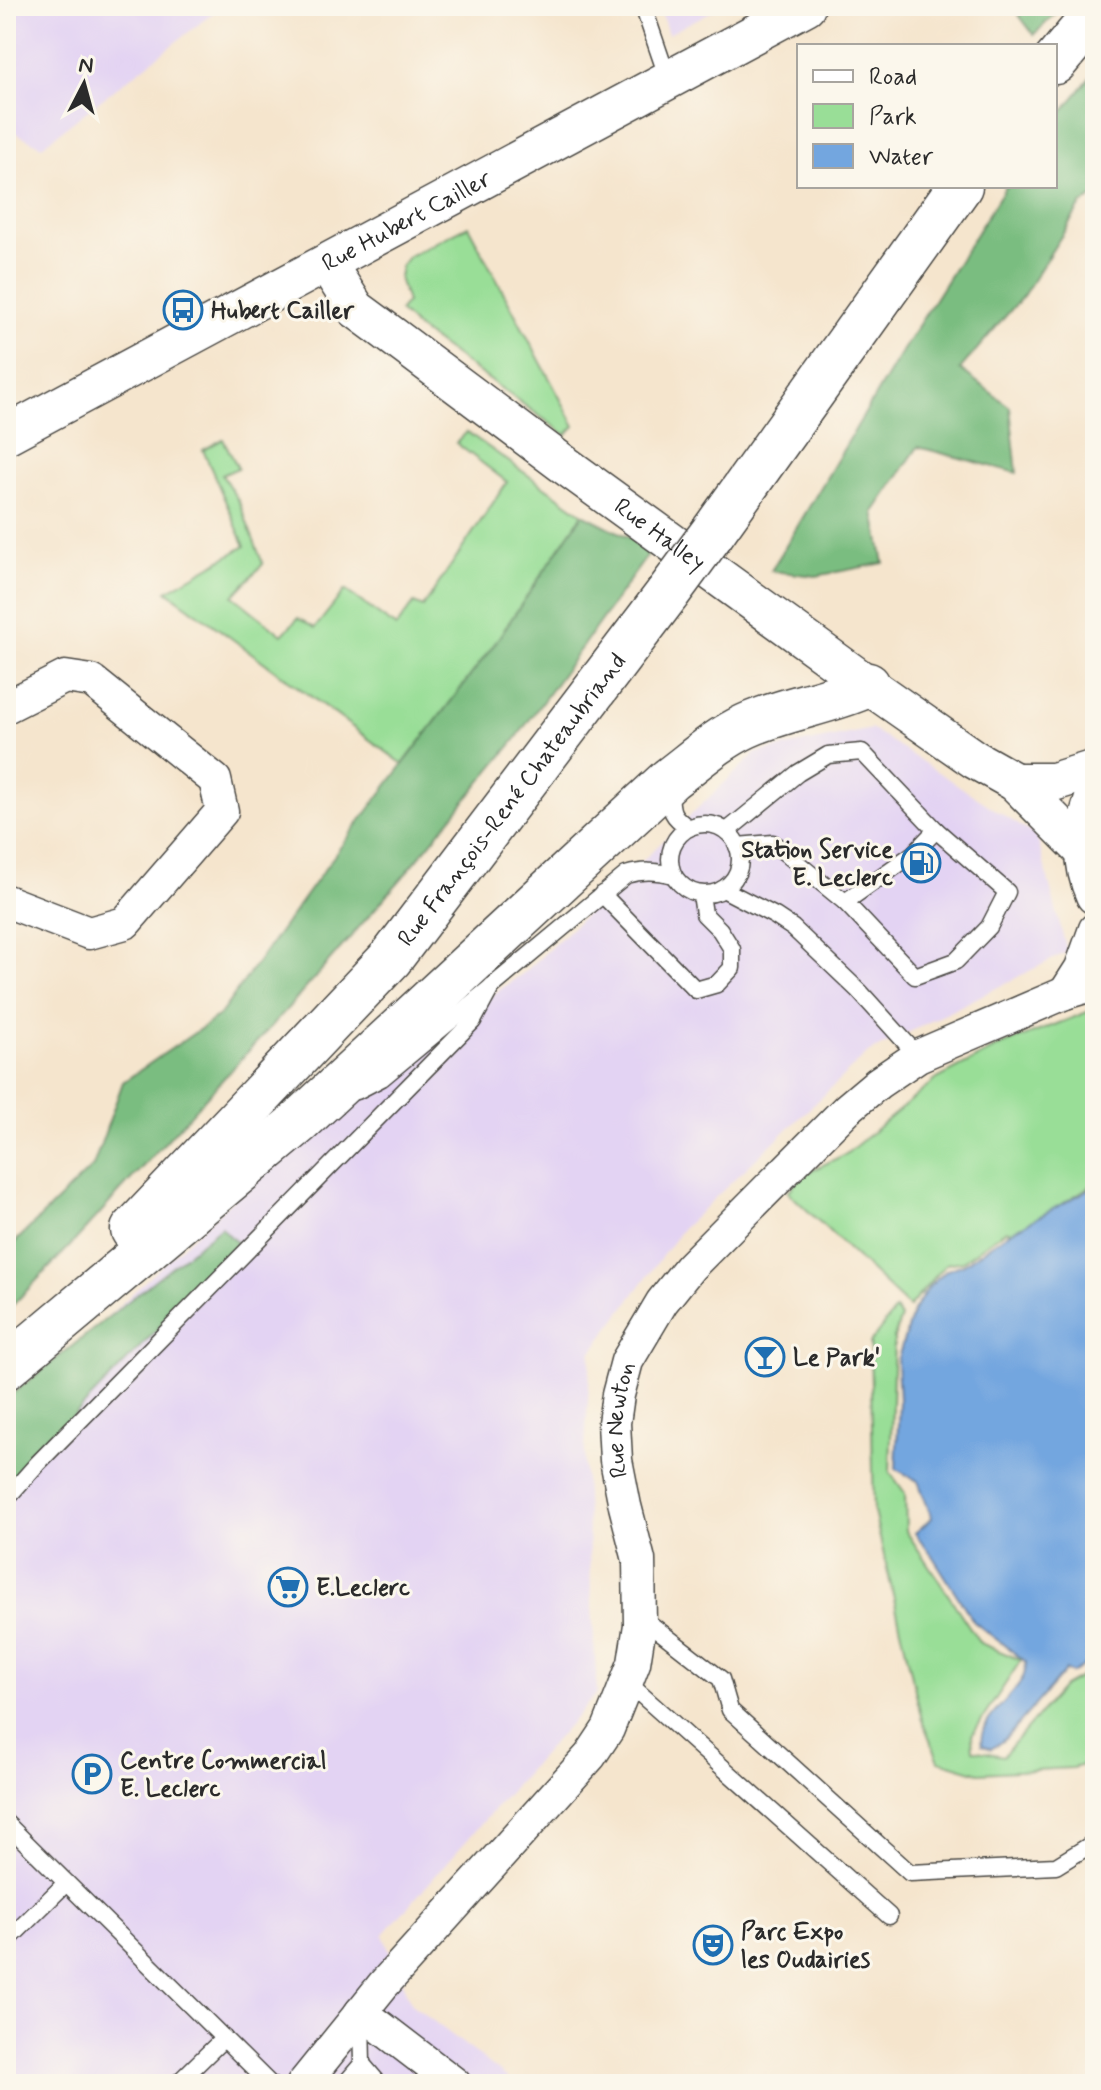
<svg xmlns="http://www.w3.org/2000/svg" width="1101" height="2090" font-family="Mynerve,sans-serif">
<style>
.built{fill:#e3d3f3}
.green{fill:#99de97;stroke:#628461;stroke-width:2}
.forest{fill:#7abd80;stroke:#527456;stroke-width:2}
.water{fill:#73a6df;stroke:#4f6885;stroke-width:2}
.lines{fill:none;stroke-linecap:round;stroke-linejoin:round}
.service-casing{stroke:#494743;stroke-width:19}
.minor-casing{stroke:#494743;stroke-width:35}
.tertiary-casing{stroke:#494743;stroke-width:41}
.primary-casing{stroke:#494743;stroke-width:47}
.service{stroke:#fff;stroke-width:16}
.minor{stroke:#fff;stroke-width:32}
.tertiary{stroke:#fff;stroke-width:38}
.primary{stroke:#fff;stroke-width:44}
.primary-bridge-casing{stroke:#494743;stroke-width:47;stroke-linecap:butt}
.primary-bridge{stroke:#fff;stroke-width:44}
.labels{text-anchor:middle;stroke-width:6;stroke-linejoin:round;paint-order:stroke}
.street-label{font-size:24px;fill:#2b2b2b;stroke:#fbf7ec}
.poi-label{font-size:24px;font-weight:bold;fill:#2b2b2b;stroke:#fbf7ec;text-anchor:start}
</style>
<rect width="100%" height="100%" fill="#fbf7ec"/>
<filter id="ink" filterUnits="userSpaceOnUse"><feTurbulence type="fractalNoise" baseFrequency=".0125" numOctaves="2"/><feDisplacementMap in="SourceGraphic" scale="16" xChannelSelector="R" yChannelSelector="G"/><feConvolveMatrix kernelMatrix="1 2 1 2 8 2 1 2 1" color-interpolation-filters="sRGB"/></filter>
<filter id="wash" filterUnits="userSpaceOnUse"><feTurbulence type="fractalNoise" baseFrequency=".006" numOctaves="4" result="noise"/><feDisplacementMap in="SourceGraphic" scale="32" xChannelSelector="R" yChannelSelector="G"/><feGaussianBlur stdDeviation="1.8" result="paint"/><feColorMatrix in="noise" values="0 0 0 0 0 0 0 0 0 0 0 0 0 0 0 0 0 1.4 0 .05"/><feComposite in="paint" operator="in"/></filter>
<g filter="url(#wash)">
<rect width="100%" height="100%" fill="#f5e5cd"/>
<g class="built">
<path d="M 6,6 L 222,6 L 42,146 L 6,128 Z"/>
<path d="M 659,6 L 722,6 L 668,34 Z"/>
<path d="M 872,729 L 1037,837 L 1067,952 L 868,1053 L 682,1229 L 591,1353 L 584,1462 L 597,1693 L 383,1935 L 411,2004 L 516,2084 L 6,2084 L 6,1411 L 330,1109 L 525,972 L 756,753 Z"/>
</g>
<g class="green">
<path d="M 468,226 L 575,426 L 566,435 L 417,328 L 399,311 L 407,302 L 399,278 L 401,266 L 409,256 Z"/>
<path d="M 467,432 L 583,514 L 493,646 L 403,764 L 167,591 L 245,546 L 203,450 L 223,439 L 238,468 L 222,475 L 239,502 L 263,564 L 233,596 L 282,635 L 298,618 L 315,628 L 345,590 L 396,627 L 414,603 L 423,607 L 507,482 L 456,443 Z"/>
<path d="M 1095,1009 L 1095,1183 L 1015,1233 L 1006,1230 L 963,1261 L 946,1264 L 909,1307 L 788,1192 L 802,1175 L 846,1154 L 937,1079 L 998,1047 Z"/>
<path d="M 895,1310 L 901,1317 L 894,1338 L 890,1472 L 905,1493 L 906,1531 L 980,1643 L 1021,1660 L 972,1735 L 973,1750 L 1003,1756 L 1064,1686 L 1095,1669 L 1095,1762 L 1072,1768 L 979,1773 L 939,1761 L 922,1720 L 874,1512 L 870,1343 Z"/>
</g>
<g class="forest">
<path d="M 1012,6 L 1063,6 L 1034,35 Z"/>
<path d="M 1095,71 L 1095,195 L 1081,205 L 1023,296 L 960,369 L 1010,407 L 1017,473 L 918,447 L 874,512 L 884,563 L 816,576 L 771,571 L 896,361 L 1006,186 L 1055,186 L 1055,121 Z"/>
<path d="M 583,514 L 652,549 L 515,740 L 402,878 L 298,997 L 71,1245 L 6,1312 L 6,1251 L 93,1166 L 123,1082 L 219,1016 L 339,849 L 493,646 Z"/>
<path d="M 221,1227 L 239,1245 L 6,1486 L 6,1399 Z"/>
</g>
<path class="water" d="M 1095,1186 L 1095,1657 L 1072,1673 L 1066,1670 L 1006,1738 L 991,1749 L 982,1745 C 976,1721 1016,1696 1024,1675 C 1025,1673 1026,1664 1026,1662 L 974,1622 L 933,1557 L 915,1533 L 932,1518 L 918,1481 L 896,1469 L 899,1401 L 897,1361 L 913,1311 L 929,1287 L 947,1270 L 964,1264 L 1007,1234 Z"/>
</g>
<g filter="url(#ink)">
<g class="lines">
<g class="service-casing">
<g id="service">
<path d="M 643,6 L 668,79"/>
<path d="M 670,790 C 671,811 670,815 689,828"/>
<circle cx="705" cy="859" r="35"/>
<path d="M 727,831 L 798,773 L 828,755 L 862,752 L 936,830 L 913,854 L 845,902 L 773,843 L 737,846"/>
<path d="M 723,889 L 775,916 L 793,928 L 859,991 L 918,1056"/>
<path d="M 602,894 L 696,990 L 717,984 L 732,968 L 732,949 L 720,930 L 704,914 L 701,894"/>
<path d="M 845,902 L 915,976 L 956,961 L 989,927 L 1007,892 L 936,830"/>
<path d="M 357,1091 L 382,1078 L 626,875 C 643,870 656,871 673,875"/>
<path d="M 6,1499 L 38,1463 L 473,1021 L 492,986"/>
<path d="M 640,1616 L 721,1679 L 730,1710 L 910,1873 L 1056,1866 L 1095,1842"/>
<path d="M 627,1682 L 889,1916"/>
<path d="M 6,1823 L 270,2084"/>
<path d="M 6,1942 L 66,1883"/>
<path d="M 362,2064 L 379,2084"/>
<path d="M 177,2084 L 224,2038"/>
<path d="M 345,2084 L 362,2064 L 361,2016"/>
</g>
</g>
<g class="minor-casing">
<g id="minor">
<path d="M 6,707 L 65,677 L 92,681 L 215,780 L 222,811 L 125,923 L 89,933 L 6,901"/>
<path d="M 1065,993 L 1081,968 L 1095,929"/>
<path d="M 361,2012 L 455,2084"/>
<path id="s1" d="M 303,2084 L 383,1985 L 590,1756 L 608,1729 L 622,1694 L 634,1663 L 640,1625 L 639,1560 L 625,1506 L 616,1460 L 614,1423 L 618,1395 L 627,1361 L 662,1302 L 690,1267 L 847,1109 L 878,1083 L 918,1056 L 1065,993 L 1095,984"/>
</g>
</g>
<g class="tertiary-casing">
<g id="tertiary">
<path id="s2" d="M 327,264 L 356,309 L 375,323 L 562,463 L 868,685 L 974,759 L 1015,782 L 1084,851"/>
<path id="s3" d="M 6,435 L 806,6"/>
<path d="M 1015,782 L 1053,782 L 1095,769"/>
<path d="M 1095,796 C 1083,829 1080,862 1095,895"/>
</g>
</g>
<g class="primary-casing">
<g id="primary">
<path d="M 1055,62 L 1095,14"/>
<path d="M 713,532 L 960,186"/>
<path id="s4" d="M 133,1230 L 391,958 L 668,593"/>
<path d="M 6,1367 L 299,1122 L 670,779 C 694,761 718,739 746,726 C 785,708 829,703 868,685"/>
</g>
</g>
<use href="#service" class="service"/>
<use href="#minor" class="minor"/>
<use href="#tertiary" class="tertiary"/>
<use href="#primary" class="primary"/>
<g class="primary-bridge-casing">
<path id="primary-bridge" d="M 668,593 L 713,532"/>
</g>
<use href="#primary-bridge" class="primary-bridge"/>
</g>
</g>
<defs>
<g id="bus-ring" transform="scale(2)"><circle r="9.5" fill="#fbf7ec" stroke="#1f6fb2" stroke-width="1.5"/><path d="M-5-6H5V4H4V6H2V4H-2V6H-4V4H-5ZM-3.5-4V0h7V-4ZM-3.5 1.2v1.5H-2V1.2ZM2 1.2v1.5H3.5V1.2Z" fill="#1f6fb2"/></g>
<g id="fuel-ring" transform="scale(2)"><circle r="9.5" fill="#fbf7ec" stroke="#1f6fb2" stroke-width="1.5"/><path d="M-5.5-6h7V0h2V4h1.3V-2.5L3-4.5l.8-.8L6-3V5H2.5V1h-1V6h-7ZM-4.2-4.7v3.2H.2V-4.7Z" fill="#1f6fb2"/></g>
<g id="bar-ring" transform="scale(2)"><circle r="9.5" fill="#fbf7ec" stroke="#1f6fb2" stroke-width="1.5"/><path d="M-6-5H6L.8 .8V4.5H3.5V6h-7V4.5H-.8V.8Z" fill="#1f6fb2"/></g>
<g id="supermarket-ring" transform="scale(2)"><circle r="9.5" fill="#fbf7ec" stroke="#1f6fb2" stroke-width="1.5"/><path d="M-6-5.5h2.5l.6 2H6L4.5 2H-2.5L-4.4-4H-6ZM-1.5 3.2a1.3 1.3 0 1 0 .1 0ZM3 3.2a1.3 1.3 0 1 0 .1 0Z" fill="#1f6fb2"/></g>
<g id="parking-ring" transform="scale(2)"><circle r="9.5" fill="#fbf7ec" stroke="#1f6fb2" stroke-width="1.5"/><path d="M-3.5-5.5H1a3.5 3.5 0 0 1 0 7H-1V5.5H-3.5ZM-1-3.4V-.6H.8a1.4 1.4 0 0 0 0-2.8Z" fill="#1f6fb2"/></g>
<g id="theatre-ring" transform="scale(2)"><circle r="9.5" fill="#fbf7ec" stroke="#1f6fb2" stroke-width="1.5"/><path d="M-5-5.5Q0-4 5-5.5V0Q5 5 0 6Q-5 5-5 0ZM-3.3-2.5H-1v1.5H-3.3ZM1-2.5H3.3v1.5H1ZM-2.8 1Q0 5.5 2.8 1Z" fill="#1f6fb2"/></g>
</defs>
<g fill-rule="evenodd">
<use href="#bus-ring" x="183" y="310"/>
<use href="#fuel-ring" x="921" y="863"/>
<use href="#bar-ring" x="765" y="1357"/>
<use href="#supermarket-ring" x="288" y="1587"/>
<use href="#parking-ring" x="92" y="1774"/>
<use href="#theatre-ring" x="713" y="1945"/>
</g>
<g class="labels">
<g class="street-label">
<text dy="8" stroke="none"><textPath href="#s3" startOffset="454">Rue Hubert Cailler</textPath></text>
<text dy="8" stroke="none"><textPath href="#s2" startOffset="432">Rue Halley</textPath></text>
<text dy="8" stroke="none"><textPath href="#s4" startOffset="574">Rue François-René Chateaubriand</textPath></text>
<text dy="8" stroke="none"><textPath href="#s1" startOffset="786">Rue Newton</textPath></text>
</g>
<g class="poi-label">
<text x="211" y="318">Hubert Cailler</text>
<text x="893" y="857" text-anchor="end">Station Service<tspan x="893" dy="28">E. Leclerc</tspan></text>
<text x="793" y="1365">Le Park'</text>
<text x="316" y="1595">E.Leclerc</text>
<text x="120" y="1768">Centre Commercial<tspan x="120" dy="28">E. Leclerc</tspan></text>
<text x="741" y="1939">Parc Expo<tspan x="741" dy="28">les Oudairies</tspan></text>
</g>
</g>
<rect width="1101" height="2090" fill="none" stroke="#fbf7ec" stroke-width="32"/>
<rect x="797" y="44" width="260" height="144" fill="#fbf7ec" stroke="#a8a59f" stroke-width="2"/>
<rect x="813" y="70" width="40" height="12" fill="#ffffff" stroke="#a8a59f" stroke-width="2"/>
<text x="869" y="84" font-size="24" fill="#2b2b2b">Road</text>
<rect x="813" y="104" width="40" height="24" fill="#99de97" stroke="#a8a59f" stroke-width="2"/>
<text x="869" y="124" font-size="24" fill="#2b2b2b">Park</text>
<rect x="813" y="144" width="40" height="24" fill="#73a6df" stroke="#a8a59f" stroke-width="2"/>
<text x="869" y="164" font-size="24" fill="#2b2b2b">Water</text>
<g transform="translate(84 84) rotate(6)" stroke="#fbf7ec" stroke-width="6" paint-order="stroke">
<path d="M0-6L14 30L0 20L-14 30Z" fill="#2b2b2b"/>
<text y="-12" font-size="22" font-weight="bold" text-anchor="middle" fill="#2b2b2b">N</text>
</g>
</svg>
